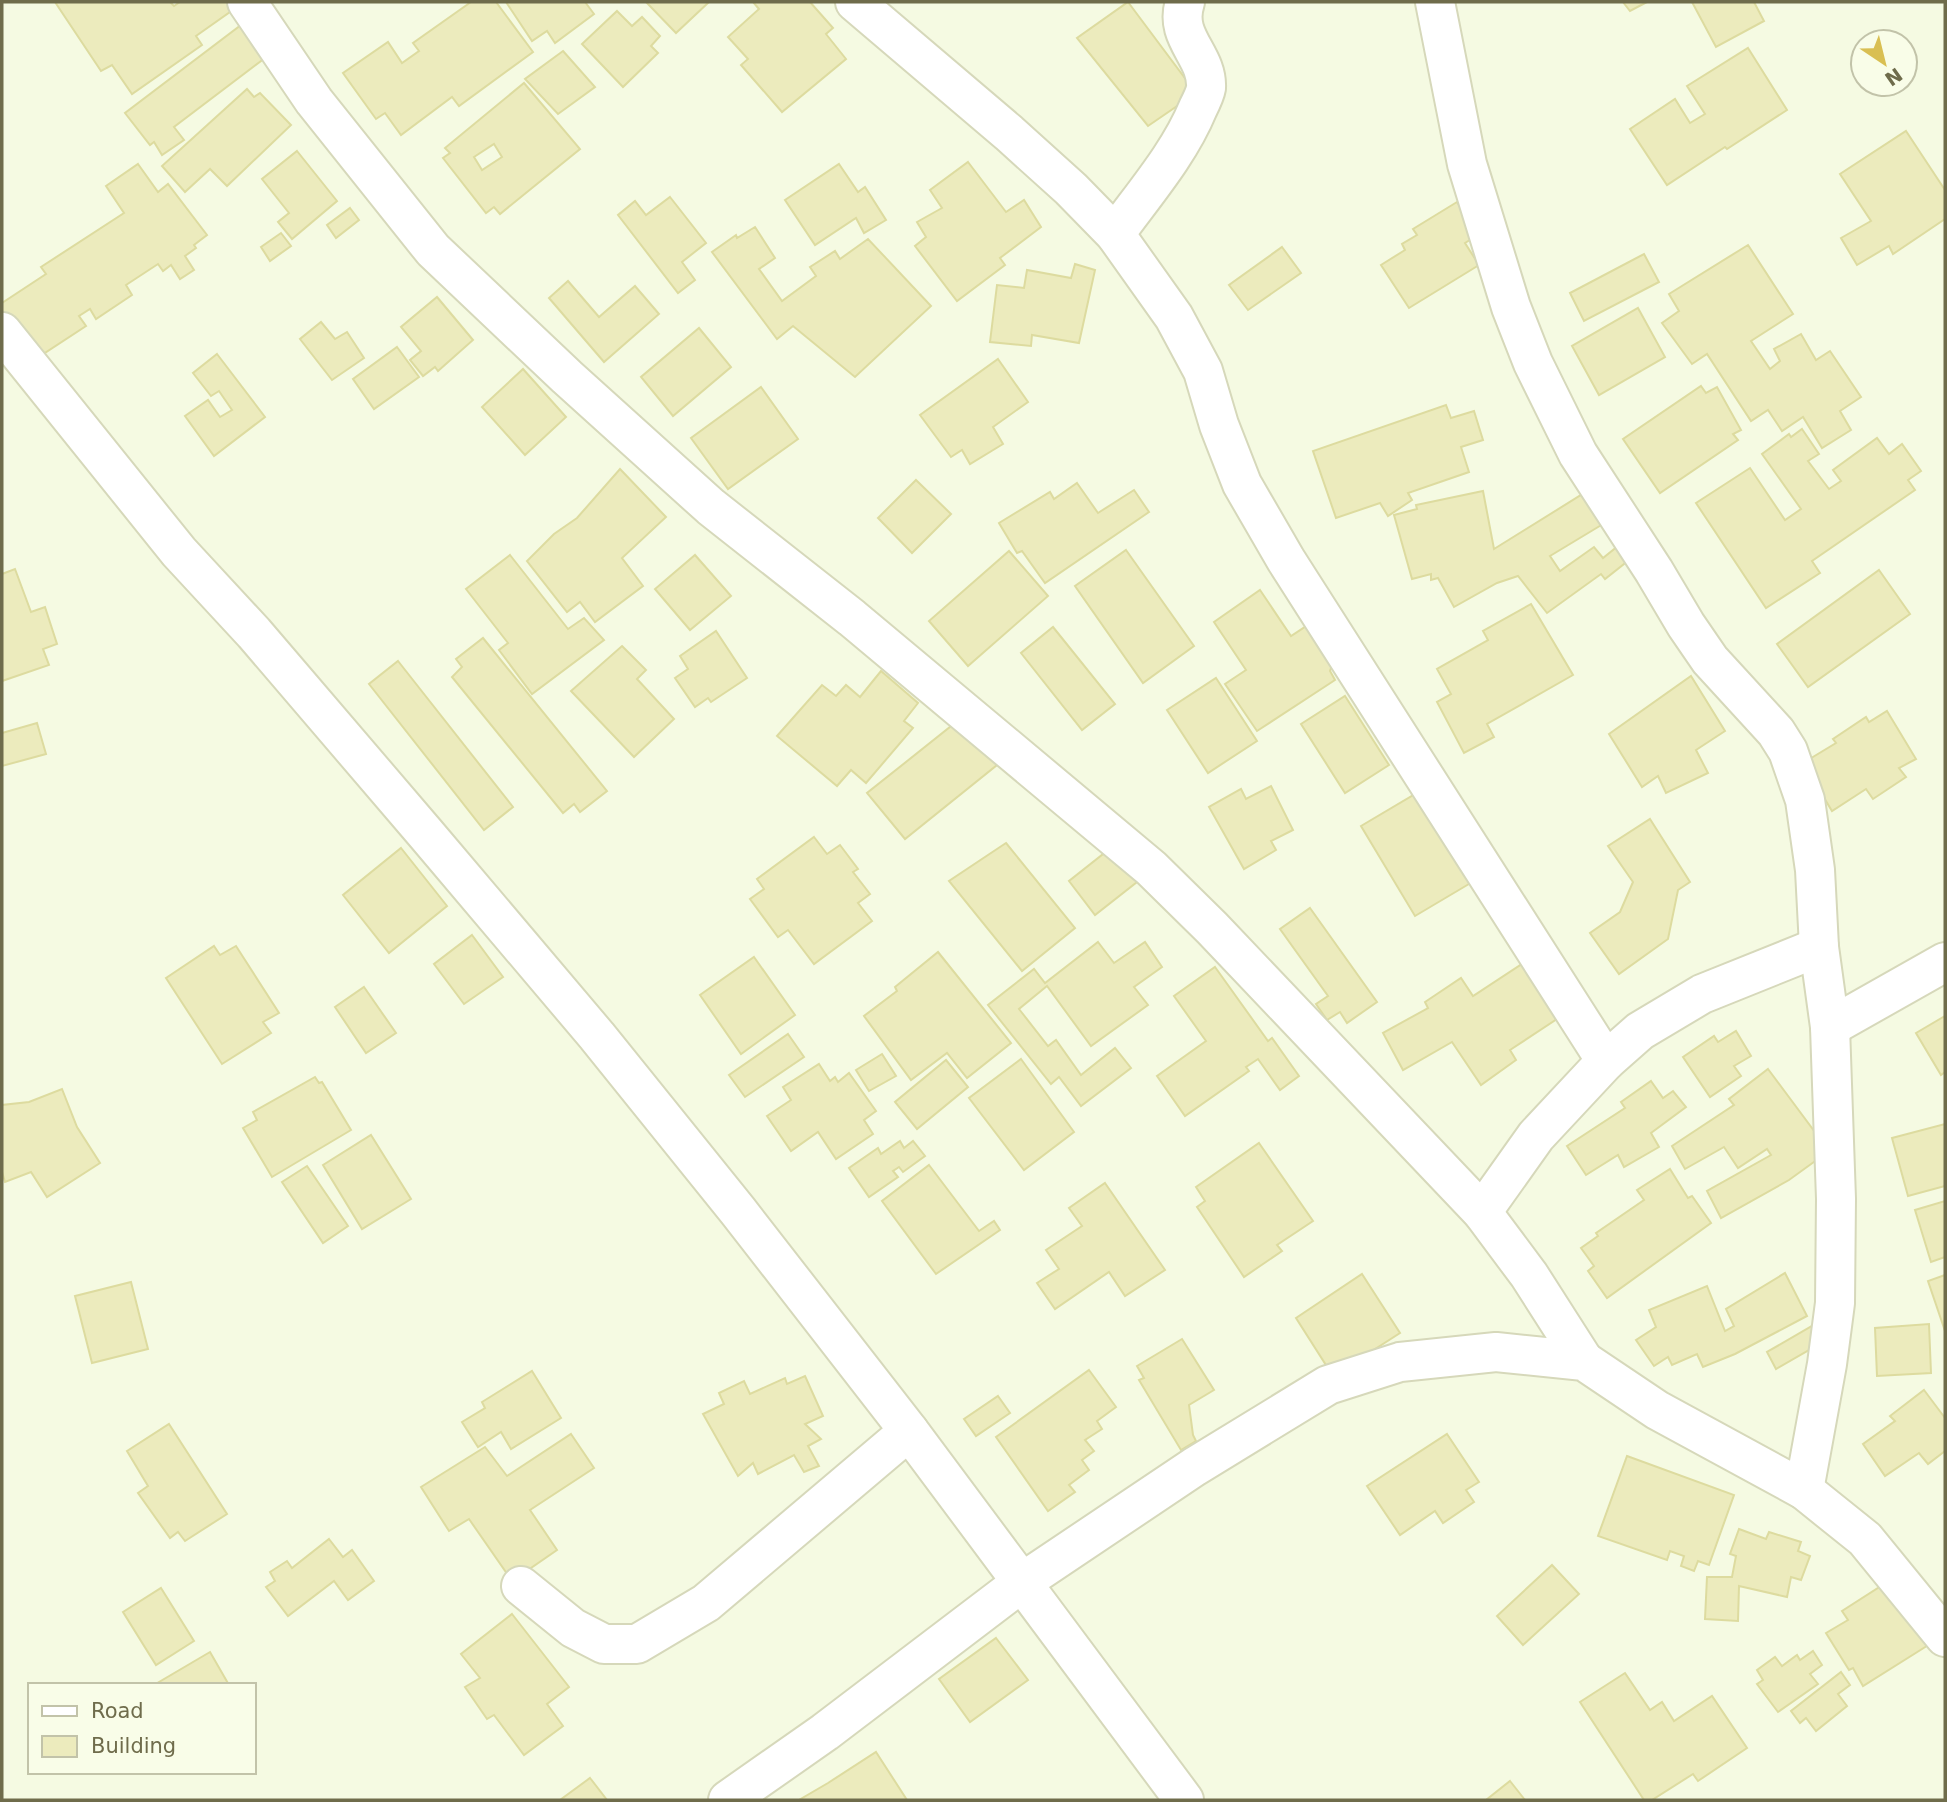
<svg xmlns="http://www.w3.org/2000/svg" width="1947" height="1802" font-family="'DejaVu Sans',sans-serif">
<style>
.building{fill:#ecebbd;stroke:#dddb9f;stroke-width:2;fill-rule:evenodd}
.lines{fill:none;stroke-linecap:round;stroke-linejoin:round}
.minor-casing{stroke:#d6d8ba;stroke-width:42}
.minor{stroke:#fff;stroke-width:38}
</style>
<rect width="100%" height="100%" fill="#f5fae2"/>
<g class="building">
<path d="M 55,2 L 170,2 L 174,6 L 180,2 L 233,2 L 237,7 L 196,36 L 202,45 L 132,94 L 112,65 L 101,71 Z"/>
<path d="M 471,2 L 496,2 L 533,52 L 459,106 L 452,97 L 401,135 L 385,113 L 376,119 L 343,73 L 388,42 L 402,63 L 419,51 L 413,43 Z"/>
<path d="M 506,2 L 585,2 L 594,14 L 555,43 L 547,31 L 532,41 Z"/>
<path d="M 646,2 L 709,2 L 676,33 Z"/>
<path d="M 753,2 L 810,2 L 833,28 L 826,34 L 846,59 L 782,112 L 741,65 L 748,59 L 728,37 L 759,9 Z"/>
<path d="M 1128,2 L 1196,93 L 1148,126 L 1077,38 Z"/>
<path d="M 1623,2 L 1647,2 L 1630,11 Z"/>
<path d="M 1692,2 L 1754,2 L 1764,21 L 1716,47 Z"/>
<path d="M 617,11 L 632,26 L 642,17 L 660,36 L 651,46 L 658,53 L 623,87 L 582,44 Z"/>
<path d="M 245,22 L 269,55 L 174,127 L 184,140 L 162,155 L 154,142 L 150,145 L 125,113 Z"/>
<path d="M 1748,48 L 1787,110 L 1727,149 L 1725,147 L 1667,185 L 1630,129 L 1675,99 L 1690,123 L 1705,114 L 1687,86 Z"/>
<path d="M 563,51 L 595,87 L 558,114 L 525,79 Z"/>
<path d="M 524,83 L 580,149 L 500,214 L 494,207 L 486,213 L 443,158 L 450,153 L 445,148 ZM 494,144 L 502,157 L 482,170 L 474,157 Z"/>
<path d="M 247,89 L 254,97 L 260,93 L 291,125 L 227,186 L 210,169 L 185,192 L 162,166 Z"/>
<path d="M 1906,131 L 1945,190 L 1945,219 L 1893,254 L 1889,246 L 1857,265 L 1841,238 L 1871,221 L 1840,174 Z"/>
<path d="M 297,151 L 337,201 L 292,239 L 278,222 L 289,213 L 262,179 Z"/>
<path d="M 968,162 L 1006,212 L 1024,200 L 1041,227 L 1000,258 L 1005,265 L 957,301 L 915,246 L 926,237 L 917,222 L 942,208 L 930,190 Z"/>
<path d="M 138,164 L 158,192 L 168,184 L 207,235 L 194,245 L 196,248 L 185,256 L 194,270 L 180,279 L 171,265 L 163,271 L 158,264 L 126,285 L 132,295 L 96,319 L 90,309 L 79,316 L 86,326 L 34,360 L 2,311 L 2,303 L 46,274 L 41,267 L 124,213 L 106,186 Z"/>
<path d="M 839,164 L 858,192 L 865,187 L 886,220 L 864,233 L 856,218 L 815,245 L 785,200 Z"/>
<path d="M 670,197 L 706,243 L 682,262 L 695,280 L 678,293 L 618,215 L 635,201 L 646,215 Z"/>
<path d="M 1457,202 L 1478,235 L 1465,243 L 1479,265 L 1409,308 L 1381,265 L 1405,250 L 1402,244 L 1417,235 L 1413,229 Z"/>
<path d="M 350,208 L 359,220 L 336,238 L 327,225 Z"/>
<path d="M 755,227 L 775,258 L 759,269 L 782,301 L 816,276 L 810,267 L 835,251 L 840,259 L 868,239 L 931,306 L 855,377 L 793,326 L 777,339 L 712,252 L 736,235 L 737,238 Z"/>
<path d="M 281,233 L 291,246 L 270,261 L 261,247 Z"/>
<path d="M 1748,245 L 1793,314 L 1751,341 L 1770,369 L 1780,361 L 1774,349 L 1801,334 L 1816,360 L 1830,351 L 1861,397 L 1840,411 L 1851,430 L 1822,448 L 1803,417 L 1782,431 L 1768,410 L 1751,421 L 1707,354 L 1692,364 L 1662,323 L 1679,311 L 1669,294 Z"/>
<path d="M 1282,247 L 1301,273 L 1248,310 L 1229,285 Z"/>
<path d="M 1644,254 L 1659,282 L 1584,321 L 1570,293 Z"/>
<path d="M 1075,264 L 1095,270 L 1079,343 L 1032,335 L 1031,346 L 990,342 L 997,285 L 1024,288 L 1027,270 L 1071,278 Z"/>
<path d="M 568,281 L 599,317 L 635,286 L 659,314 L 604,362 L 549,298 Z"/>
<path d="M 437,297 L 473,340 L 438,371 L 435,367 L 423,376 L 410,360 L 421,351 L 401,327 Z"/>
<path d="M 1638,308 L 1665,357 L 1599,395 L 1572,346 Z"/>
<path d="M 321,322 L 335,339 L 347,332 L 364,358 L 332,380 L 300,339 Z"/>
<path d="M 699,328 L 731,367 L 673,416 L 641,377 Z"/>
<path d="M 397,347 L 419,377 L 374,409 L 353,379 Z"/>
<path d="M 217,354 L 265,417 L 214,456 L 185,416 L 208,400 L 220,417 L 232,410 L 219,391 L 211,396 L 193,373 Z"/>
<path d="M 998,359 L 1028,402 L 993,427 L 1003,444 L 970,464 L 962,450 L 951,457 L 920,415 Z"/>
<path d="M 523,369 L 566,417 L 525,455 L 482,407 Z"/>
<path d="M 1701,386 L 1706,393 L 1717,387 L 1741,430 L 1733,434 L 1738,440 L 1660,493 L 1623,439 Z"/>
<path d="M 761,387 L 798,439 L 728,489 L 691,438 Z"/>
<path d="M 1446,405 L 1451,418 L 1474,411 L 1483,440 L 1461,447 L 1469,472 L 1408,493 L 1412,500 L 1388,516 L 1380,503 L 1336,518 L 1313,451 Z"/>
<path d="M 1802,429 L 1819,454 L 1808,461 L 1829,489 L 1841,481 L 1833,470 L 1877,438 L 1889,454 L 1902,444 L 1921,471 L 1908,480 L 1915,490 L 1812,561 L 1820,573 L 1766,608 L 1696,503 L 1750,468 L 1785,520 L 1801,509 L 1762,454 L 1789,434 L 1791,437 Z"/>
<path d="M 620,469 L 666,517 L 622,558 L 643,586 L 595,622 L 580,602 L 567,612 L 527,561 L 554,534 L 577,518 Z"/>
<path d="M 916,480 L 951,514 L 912,553 L 878,518 Z"/>
<path d="M 1077,483 L 1098,513 L 1134,490 L 1149,512 L 1045,583 L 1022,551 L 1017,553 L 999,523 L 1050,492 L 1054,499 Z"/>
<path d="M 1589,490 L 1608,521 L 1550,556 L 1560,571 L 1594,547 L 1603,558 L 1618,546 L 1629,560 L 1605,579 L 1601,574 L 1547,613 L 1518,576 L 1497,583 L 1454,607 L 1438,578 L 1431,580 L 1431,574 L 1412,579 L 1394,515 L 1417,509 L 1416,505 L 1483,491 L 1494,549 Z"/>
<path d="M 1126,550 L 1194,646 L 1143,683 L 1075,586 Z"/>
<path d="M 1009,551 L 1048,596 L 968,666 L 929,621 Z"/>
<path d="M 510,555 L 568,629 L 584,618 L 604,640 L 532,694 L 499,650 L 508,643 L 466,589 Z"/>
<path d="M 695,555 L 731,596 L 690,630 L 655,589 Z"/>
<path d="M 15,569 L 31,612 L 45,607 L 57,644 L 43,649 L 49,665 L 2,681 L 2,574 Z"/>
<path d="M 1879,570 L 1910,614 L 1808,687 L 1777,644 Z"/>
<path d="M 1260,590 L 1291,636 L 1314,621 L 1336,654 L 1330,671 L 1335,680 L 1257,731 L 1225,684 L 1246,670 L 1214,622 Z"/>
<path d="M 1531,604 L 1573,675 L 1487,724 L 1494,737 L 1464,753 L 1437,702 L 1451,694 L 1437,669 L 1488,640 L 1483,631 Z"/>
<path d="M 1053,627 L 1115,704 L 1082,730 L 1021,653 Z"/>
<path d="M 716,631 L 747,678 L 711,702 L 708,698 L 695,707 L 675,678 L 688,669 L 680,656 Z"/>
<path d="M 483,638 L 607,791 L 580,812 L 574,804 L 563,813 L 452,677 L 462,667 L 456,659 Z"/>
<path d="M 622,646 L 646,670 L 637,679 L 674,719 L 634,757 L 571,691 Z"/>
<path d="M 398,661 L 513,807 L 484,830 L 369,684 Z"/>
<path d="M 881,671 L 918,703 L 904,721 L 913,728 L 866,783 L 851,770 L 837,786 L 777,736 L 822,685 L 836,696 L 846,685 L 860,697 Z"/>
<path d="M 1691,676 L 1725,731 L 1696,750 L 1708,773 L 1666,793 L 1658,776 L 1642,787 L 1609,734 Z"/>
<path d="M 1216,678 L 1257,741 L 1208,773 L 1167,710 Z"/>
<path d="M 1345,696 L 1389,765 L 1345,793 L 1301,724 Z"/>
<path d="M 1887,711 L 1916,759 L 1899,768 L 1906,777 L 1873,799 L 1866,789 L 1832,811 L 1803,763 L 1836,743 L 1833,739 L 1866,717 L 1869,722 Z"/>
<path d="M 960,719 L 997,765 L 905,839 L 867,793 Z"/>
<path d="M 37,723 L 46,754 L 2,766 L 2,733 Z"/>
<path d="M 1271,786 L 1293,830 L 1271,841 L 1276,850 L 1244,869 L 1209,807 L 1241,789 L 1246,799 Z"/>
<path d="M 1422,790 L 1474,881 L 1415,916 L 1361,826 Z"/>
<path d="M 1650,819 L 1690,882 L 1678,890 L 1668,939 L 1619,974 L 1590,933 L 1620,912 L 1633,882 L 1608,846 Z"/>
<path d="M 814,837 L 827,854 L 840,845 L 858,869 L 853,872 L 870,894 L 858,903 L 872,921 L 814,964 L 788,930 L 778,937 L 750,899 L 764,889 L 757,879 Z"/>
<path d="M 1006,843 L 1075,928 L 1022,971 L 949,881 Z"/>
<path d="M 1112,847 L 1137,882 L 1095,915 L 1069,881 Z"/>
<path d="M 401,848 L 447,906 L 389,953 L 343,895 Z"/>
<path d="M 1310,908 L 1377,1002 L 1347,1023 L 1340,1012 L 1327,1020 L 1316,1004 L 1328,996 L 1280,929 Z"/>
<path d="M 472,935 L 503,977 L 464,1004 L 434,964 Z"/>
<path d="M 1098,942 L 1114,963 L 1145,942 L 1162,967 L 1134,987 L 1148,1005 L 1091,1046 L 1047,986 L 1019,1009 L 1048,1046 L 1056,1040 L 1081,1075 L 1115,1048 L 1131,1068 L 1081,1106 L 1059,1077 L 1051,1084 L 988,1005 L 1034,969 L 1045,983 Z"/>
<path d="M 214,946 L 220,955 L 236,946 L 279,1013 L 263,1022 L 271,1033 L 222,1064 L 166,978 Z"/>
<path d="M 938,952 L 1011,1043 L 967,1078 L 947,1053 L 911,1080 L 864,1016 L 897,991 L 895,987 Z"/>
<path d="M 754,957 L 795,1015 L 741,1054 L 700,995 Z"/>
<path d="M 1525,962 L 1560,1017 L 1510,1050 L 1516,1060 L 1481,1085 L 1452,1042 L 1403,1070 L 1383,1033 L 1428,1008 L 1425,1002 L 1461,978 L 1473,996 Z"/>
<path d="M 1215,967 L 1268,1041 L 1272,1038 L 1299,1076 L 1280,1090 L 1258,1059 L 1246,1067 L 1249,1071 L 1185,1116 L 1157,1076 L 1206,1041 L 1174,996 Z"/>
<path d="M 364,987 L 396,1033 L 366,1053 L 335,1007 Z"/>
<path d="M 1945,1016 L 1945,1072 L 1941,1075 L 1916,1033 Z"/>
<path d="M 1736,1031 L 1751,1056 L 1734,1066 L 1741,1076 L 1710,1097 L 1683,1057 L 1714,1036 L 1718,1042 Z"/>
<path d="M 788,1034 L 804,1057 L 745,1097 L 729,1075 Z"/>
<path d="M 882,1054 L 896,1076 L 869,1091 L 856,1070 Z"/>
<path d="M 1021,1059 L 1074,1132 L 1024,1170 L 969,1098 Z"/>
<path d="M 946,1060 L 968,1087 L 917,1129 L 895,1102 Z"/>
<path d="M 819,1064 L 830,1081 L 835,1077 L 838,1082 L 849,1073 L 876,1111 L 864,1120 L 873,1134 L 836,1159 L 818,1132 L 791,1151 L 767,1116 L 791,1100 L 783,1087 Z"/>
<path d="M 1768,1069 L 1829,1151 L 1789,1180 L 1721,1218 L 1707,1191 L 1771,1155 L 1767,1149 L 1738,1168 L 1724,1147 L 1685,1169 L 1672,1146 L 1734,1105 L 1729,1099 Z"/>
<path d="M 315,1077 L 319,1083 L 322,1082 L 351,1130 L 272,1177 L 243,1128 L 257,1120 L 253,1112 Z"/>
<path d="M 1651,1081 L 1663,1098 L 1673,1091 L 1686,1107 L 1651,1133 L 1659,1147 L 1624,1167 L 1618,1155 L 1586,1175 L 1567,1146 L 1625,1108 L 1621,1102 Z"/>
<path d="M 62,1089 L 77,1127 L 100,1163 L 47,1197 L 31,1172 L 5,1182 L 2,1172 L 2,1105 L 29,1102 Z"/>
<path d="M 1945,1124 L 1945,1186 L 1908,1196 L 1892,1138 Z"/>
<path d="M 371,1135 L 411,1199 L 362,1229 L 323,1165 Z"/>
<path d="M 900,1141 L 904,1148 L 913,1141 L 925,1156 L 903,1172 L 899,1167 L 893,1171 L 898,1177 L 869,1197 L 849,1168 L 878,1148 L 881,1154 Z"/>
<path d="M 1259,1143 L 1313,1221 L 1277,1245 L 1282,1251 L 1244,1277 L 1197,1207 L 1205,1201 L 1196,1187 Z"/>
<path d="M 929,1165 L 979,1231 L 994,1221 L 1000,1230 L 936,1274 L 882,1201 Z"/>
<path d="M 307,1166 L 348,1226 L 323,1243 L 282,1182 Z"/>
<path d="M 1670,1169 L 1688,1198 L 1692,1196 L 1711,1223 L 1607,1298 L 1588,1271 L 1594,1266 L 1581,1248 L 1598,1236 L 1596,1233 L 1644,1200 L 1637,1190 Z"/>
<path d="M 1105,1183 L 1165,1270 L 1125,1296 L 1109,1272 L 1055,1309 L 1037,1283 L 1059,1269 L 1046,1250 L 1082,1226 L 1069,1208 Z"/>
<path d="M 1945,1201 L 1945,1257 L 1931,1262 L 1915,1210 Z"/>
<path d="M 1785,1273 L 1807,1316 L 1735,1354 L 1703,1367 L 1697,1354 L 1672,1365 L 1668,1357 L 1654,1366 L 1636,1340 L 1656,1327 L 1649,1310 L 1707,1286 L 1725,1331 L 1734,1326 L 1726,1309 Z"/>
<path d="M 1362,1274 L 1400,1333 L 1333,1376 L 1296,1318 Z"/>
<path d="M 1945,1275 L 1945,1331 L 1928,1281 Z"/>
<path d="M 131,1282 L 148,1349 L 92,1363 L 75,1296 Z"/>
<path d="M 1929,1324 L 1931,1373 L 1877,1376 L 1875,1328 Z"/>
<path d="M 1812,1326 L 1821,1343 L 1776,1369 L 1767,1352 Z"/>
<path d="M 1182,1339 L 1214,1390 L 1189,1405 L 1193,1435 L 1196,1441 L 1181,1450 L 1139,1380 L 1144,1378 L 1137,1366 Z"/>
<path d="M 1089,1370 L 1116,1407 L 1097,1421 L 1102,1429 L 1085,1440 L 1094,1451 L 1082,1460 L 1089,1470 L 1069,1485 L 1075,1492 L 1048,1511 L 996,1437 Z"/>
<path d="M 532,1371 L 561,1418 L 511,1449 L 501,1432 L 478,1447 L 462,1422 L 485,1408 L 482,1402 Z"/>
<path d="M 805,1376 L 823,1416 L 805,1424 L 821,1439 L 808,1446 L 819,1466 L 804,1472 L 794,1455 L 758,1474 L 753,1463 L 738,1476 L 703,1414 L 724,1404 L 719,1393 L 744,1381 L 750,1394 L 785,1378 L 787,1384 Z"/>
<path d="M 1924,1390 L 1945,1418 L 1945,1451 L 1928,1464 L 1919,1453 L 1885,1476 L 1863,1444 L 1895,1421 L 1890,1416 Z"/>
<path d="M 998,1396 L 1010,1413 L 976,1436 L 964,1419 Z"/>
<path d="M 169,1424 L 227,1514 L 185,1541 L 178,1532 L 170,1538 L 138,1493 L 148,1486 L 127,1451 Z"/>
<path d="M 571,1434 L 594,1468 L 530,1510 L 557,1550 L 512,1581 L 469,1519 L 449,1531 L 421,1487 L 485,1447 L 507,1476 Z"/>
<path d="M 1447,1434 L 1479,1482 L 1466,1490 L 1474,1502 L 1443,1523 L 1435,1511 L 1400,1535 L 1367,1486 Z"/>
<path d="M 1627,1456 L 1734,1495 L 1709,1565 L 1698,1561 L 1694,1571 L 1681,1566 L 1684,1556 L 1670,1551 L 1667,1560 L 1598,1536 Z"/>
<path d="M 1739,1529 L 1766,1539 L 1769,1532 L 1801,1542 L 1798,1551 L 1810,1556 L 1801,1580 L 1791,1577 L 1787,1597 L 1739,1586 L 1738,1621 L 1705,1619 L 1707,1577 L 1732,1577 L 1736,1556 L 1730,1554 Z"/>
<path d="M 329,1539 L 343,1557 L 352,1550 L 374,1581 L 348,1600 L 334,1581 L 288,1616 L 266,1587 L 275,1581 L 270,1572 L 287,1561 L 292,1568 Z"/>
<path d="M 1552,1565 L 1579,1594 L 1523,1645 L 1497,1616 Z"/>
<path d="M 1892,1579 L 1930,1644 L 1863,1686 L 1853,1668 L 1849,1670 L 1826,1633 L 1848,1620 L 1842,1611 Z"/>
<path d="M 161,1588 L 194,1641 L 156,1665 L 123,1612 Z"/>
<path d="M 512,1614 L 569,1687 L 547,1704 L 563,1726 L 524,1755 L 494,1715 L 487,1719 L 465,1687 L 480,1678 L 461,1654 Z"/>
<path d="M 996,1638 L 1028,1680 L 970,1722 L 939,1679 Z"/>
<path d="M 1813,1651 L 1822,1665 L 1810,1674 L 1818,1684 L 1778,1712 L 1757,1684 L 1763,1680 L 1757,1670 L 1775,1657 L 1782,1666 L 1797,1655 L 1800,1660 Z"/>
<path d="M 210,1652 L 229,1685 L 154,1685 Z"/>
<path d="M 1841,1672 L 1850,1685 L 1838,1694 L 1847,1706 L 1816,1731 L 1806,1718 L 1800,1723 L 1791,1711 Z"/>
<path d="M 1625,1673 L 1650,1710 L 1662,1702 L 1674,1721 L 1712,1696 L 1747,1748 L 1698,1781 L 1693,1774 L 1652,1800 L 1644,1800 L 1580,1702 Z"/>
<path d="M 876,1752 L 907,1800 L 799,1800 L 828,1783 Z"/>
<path d="M 590,1778 L 607,1800 L 560,1800 Z"/>
<path d="M 1510,1781 L 1525,1800 L 1486,1800 Z"/>
</g>
<g class="lines">
<g class="minor-casing">
<g id="minor">
<path d="M 247,2 L 314,101 L 433,250 L 567,377 L 711,507 L 852,618 L 1151,868 L 1212,928 L 1482,1212 L 1529,1275 L 1584,1361"/>
<path d="M 855,2 L 1009,133 L 1071,189 L 1115,234 L 1174,317 L 1203,371 L 1219,425 L 1242,484 L 1286,560 L 1606,1061"/>
<path d="M 1435,2 L 1467,164 L 1511,307 L 1533,363 L 1578,454 L 1654,571 L 1686,625 L 1710,660 L 1776,732 L 1788,751 L 1805,800 L 1815,870 L 1819,947 L 1830,1027 L 1836,1199 L 1835,1303 L 1827,1364 L 1804,1490"/>
<path d="M 1115,234 C 1144,194 1179,154 1198,108 C 1201,102 1205,94 1206,88 C 1208,55 1173,38 1185,2"/>
<path d="M 2,332 L 179,552 L 254,633 L 426,834 L 597,1036 L 738,1211 L 909,1431 L 1184,1800"/>
<path d="M 1830,1027 L 1945,962"/>
<path d="M 1482,1212 L 1536,1136 L 1606,1061 L 1640,1031 L 1702,994 L 1819,947"/>
<path d="M 521,1586 L 573,1628 L 604,1644 L 637,1644 L 706,1603 L 909,1431"/>
<path d="M 728,1800 L 825,1732 L 1021,1583 L 1194,1467 L 1328,1385 L 1400,1362 L 1496,1352 L 1584,1361 L 1657,1410 L 1804,1490 L 1865,1539 L 1945,1637"/>
</g>
</g>
<use href="#minor" class="minor"/>
</g>
<rect width="1947" height="1802" fill="none" stroke="#6f6c4b" stroke-width="7"/>
<rect x="28" y="1683" width="228" height="91" fill="#f9fde8" stroke="#c2c3a9" stroke-width="2"/>
<rect x="42" y="1706" width="35" height="10" fill="#ffffff" stroke="#c2c3a9" stroke-width="2"/>
<text x="91" y="1718" font-size="21" fill="#6f6c4b">Road</text>
<rect x="42" y="1736" width="35" height="21" fill="#ecebbd" stroke="#c2c3a9" stroke-width="2"/>
<text x="91" y="1753" font-size="21" fill="#6f6c4b">Building</text>
<g transform="translate(1884 63) rotate(145)"><circle r="33" fill="#f9fde8" stroke="#c2c3a9" stroke-width="2"/>
<path d="M0-5L12 26L0 18L-12 26Z" fill="#d9bf52"/>
<text y="-10" font-size="19" font-weight="bold" text-anchor="middle" fill="#6f6c4b">N</text>
</g>
</svg>
